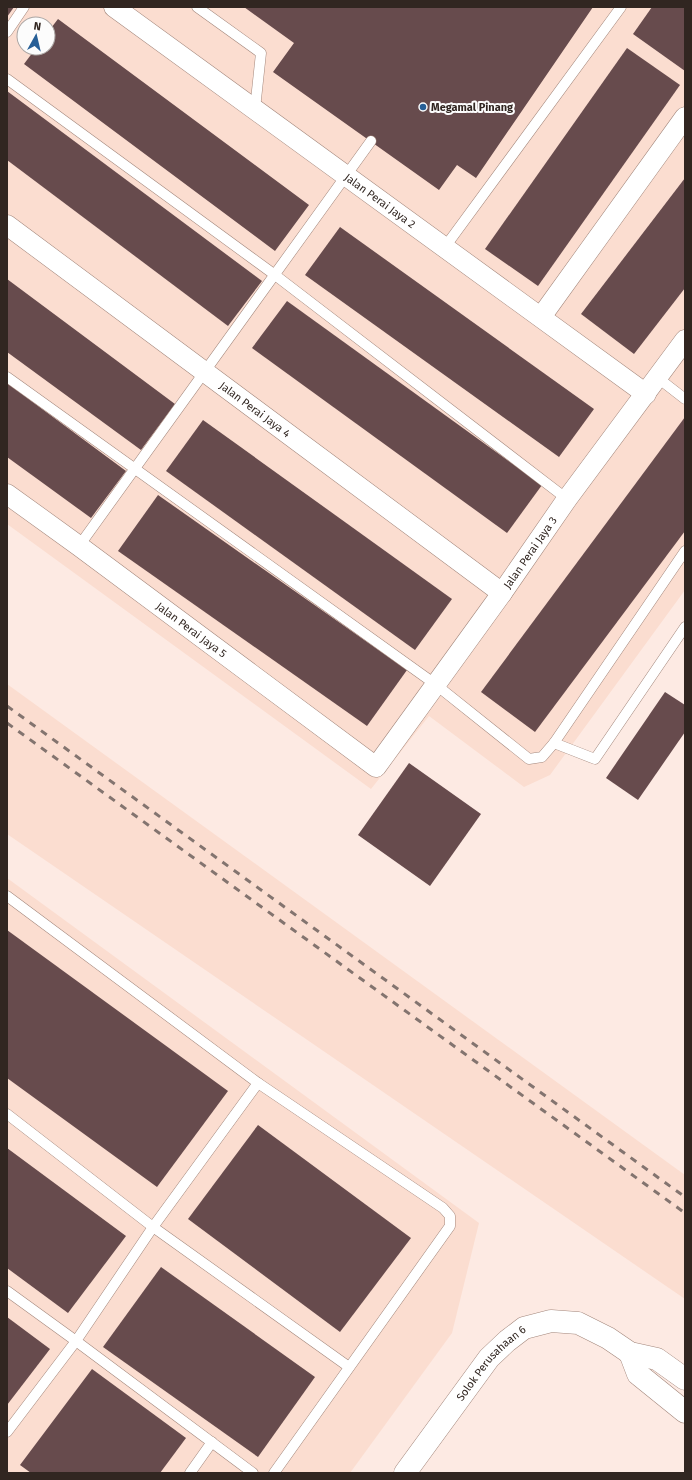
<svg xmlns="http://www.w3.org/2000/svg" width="692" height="1480" font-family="'Fira Sans',sans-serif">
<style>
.built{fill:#fbddd0;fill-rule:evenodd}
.building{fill:#674b4d}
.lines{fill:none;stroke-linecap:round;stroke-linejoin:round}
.service-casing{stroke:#a3877c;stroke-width:11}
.minor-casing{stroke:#a3877c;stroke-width:21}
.tertiary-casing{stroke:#a3877c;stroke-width:23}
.service{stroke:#fff;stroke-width:10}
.minor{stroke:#fff;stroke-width:20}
.tertiary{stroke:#fff;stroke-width:22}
.rail{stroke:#83746f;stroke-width:3;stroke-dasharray:7 7;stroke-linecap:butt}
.poi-dot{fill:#275f97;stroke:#fcfcfc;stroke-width:1.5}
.labels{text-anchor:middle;stroke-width:4;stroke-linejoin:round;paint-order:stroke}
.poi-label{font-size:11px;font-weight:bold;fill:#312621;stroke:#fcfcfc;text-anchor:start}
.street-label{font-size:11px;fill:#312621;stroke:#fcfcfc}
</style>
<rect width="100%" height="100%" fill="#fdeae3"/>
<g class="built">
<path d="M 7,7 L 685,7 L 685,590 L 550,775 L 524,787 L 429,716 L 371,789 L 7,524 ZM 24,24 L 48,24 L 48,48 L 24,48 Z"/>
<path d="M 7,684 L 685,1175 L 685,1299 L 7,834 Z"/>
<path d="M 7,878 L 479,1223 L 452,1333 L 350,1473 L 7,1473 Z"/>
</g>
<g class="building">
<path d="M 7,7 L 14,7 L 7,17 Z"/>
<path d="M 244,7 L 593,7 L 476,178 L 457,165 L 439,190 L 273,72 L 294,43 Z"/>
<path d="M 652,7 L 685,7 L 685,71 L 633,34 Z"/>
<path d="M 58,19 L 309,205 L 275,251 L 24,64 L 36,48 L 48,48 L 48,32 Z"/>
<path d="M 627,48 L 680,85 L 538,286 L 485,249 Z"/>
<path d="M 7,91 L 262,281 L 228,326 L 7,160 Z"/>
<path d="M 685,178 L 685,288 L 634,354 L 581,314 Z"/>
<path d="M 340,227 L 594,409 L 559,457 L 305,275 Z"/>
<path d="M 7,279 L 175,404 L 141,450 L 7,352 Z"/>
<path d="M 287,301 L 542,485 L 507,533 L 252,348 Z"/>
<path d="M 7,383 L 126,471 L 91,518 L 7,457 Z"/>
<path d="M 685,417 L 685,531 L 535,732 L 481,692 Z"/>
<path d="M 203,420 L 452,599 L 415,650 L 166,471 Z"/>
<path d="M 158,495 L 407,670 L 367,726 L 118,551 Z"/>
<path d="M 665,692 L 685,705 L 685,732 L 638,800 L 606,778 Z"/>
<path d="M 409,763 L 481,814 L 430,886 L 358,835 Z"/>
<path d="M 7,930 L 228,1091 L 157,1187 L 7,1078 Z"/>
<path d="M 258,1125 L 411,1238 L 340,1332 L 188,1219 Z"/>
<path d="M 7,1148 L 126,1236 L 68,1313 L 7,1268 Z"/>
<path d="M 161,1267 L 315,1377 L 258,1457 L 103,1347 Z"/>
<path d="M 7,1317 L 50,1349 L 7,1405 Z"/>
<path d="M 92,1369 L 186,1438 L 160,1473 L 31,1473 L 20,1465 Z"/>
</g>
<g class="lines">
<g class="service-casing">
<g id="service">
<path d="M 197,7 L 261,53 L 255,109"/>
<path d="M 7,32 L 24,7"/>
<path d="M 7,79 L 275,275 L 567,499"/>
<path d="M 445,247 L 621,7"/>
<path d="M 7,377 L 435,684 L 529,759 L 542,757 L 554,743 L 685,551"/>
<path d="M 658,378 L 685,399"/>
<path d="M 79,546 L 371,141"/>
<path d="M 554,743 L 595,759 L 685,627"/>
<path d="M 7,896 L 258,1083 L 443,1208 L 450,1216 L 450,1226 L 274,1473"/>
<path d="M 7,1114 L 153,1227 L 349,1367"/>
<path d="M 7,1291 L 76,1341 L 7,1432"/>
<path d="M 190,1473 L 212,1442"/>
<path d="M 253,1473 L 76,1341 L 153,1227 L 258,1083"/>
</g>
</g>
<g class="minor-casing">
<g id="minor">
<path id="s1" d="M 114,7 L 646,394"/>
<path id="s2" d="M 7,225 L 502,593"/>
<path d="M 541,317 L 685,117"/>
<path id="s3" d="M 7,494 L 79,546 L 376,767 L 502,593 L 567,499 L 685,340"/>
</g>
</g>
<g class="tertiary-casing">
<g id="tertiary">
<path d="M 630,1353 L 638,1374 L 685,1412"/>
<path id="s4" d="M 405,1473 L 489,1358 L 507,1341 L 524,1328 L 551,1321 L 578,1323 L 608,1338 L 630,1353 L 657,1359 L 685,1379"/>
</g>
</g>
<use href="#service" class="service"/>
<use href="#minor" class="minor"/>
<use href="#tertiary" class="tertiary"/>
<g class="rail">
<path d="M 7,706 L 685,1197"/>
<path d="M 7,723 L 685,1213"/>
</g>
</g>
<circle class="poi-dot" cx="423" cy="107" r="4"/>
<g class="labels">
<g class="poi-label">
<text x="431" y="111">Megamal Pinang</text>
</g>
<g class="street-label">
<text dy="4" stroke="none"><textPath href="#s1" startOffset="329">Jalan Perai Jaya 2</textPath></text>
<text dy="4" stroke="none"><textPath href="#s2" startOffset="309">Jalan Perai Jaya 4</textPath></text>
<text dy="4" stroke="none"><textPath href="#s3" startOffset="723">Jalan Perai Jaya 3</textPath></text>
<text dy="4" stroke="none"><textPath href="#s3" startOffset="229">Jalan Perai Jaya 5</textPath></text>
<text dy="4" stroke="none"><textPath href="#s4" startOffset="140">Solok Perusahaan 6</textPath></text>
</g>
</g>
<rect width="692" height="1480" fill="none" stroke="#312621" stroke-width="16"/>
<g transform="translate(36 36) rotate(8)"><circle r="19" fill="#fcfcfc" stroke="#aba6a4"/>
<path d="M0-3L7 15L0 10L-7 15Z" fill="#275f97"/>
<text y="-6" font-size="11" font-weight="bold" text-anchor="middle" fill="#312621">N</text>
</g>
</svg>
